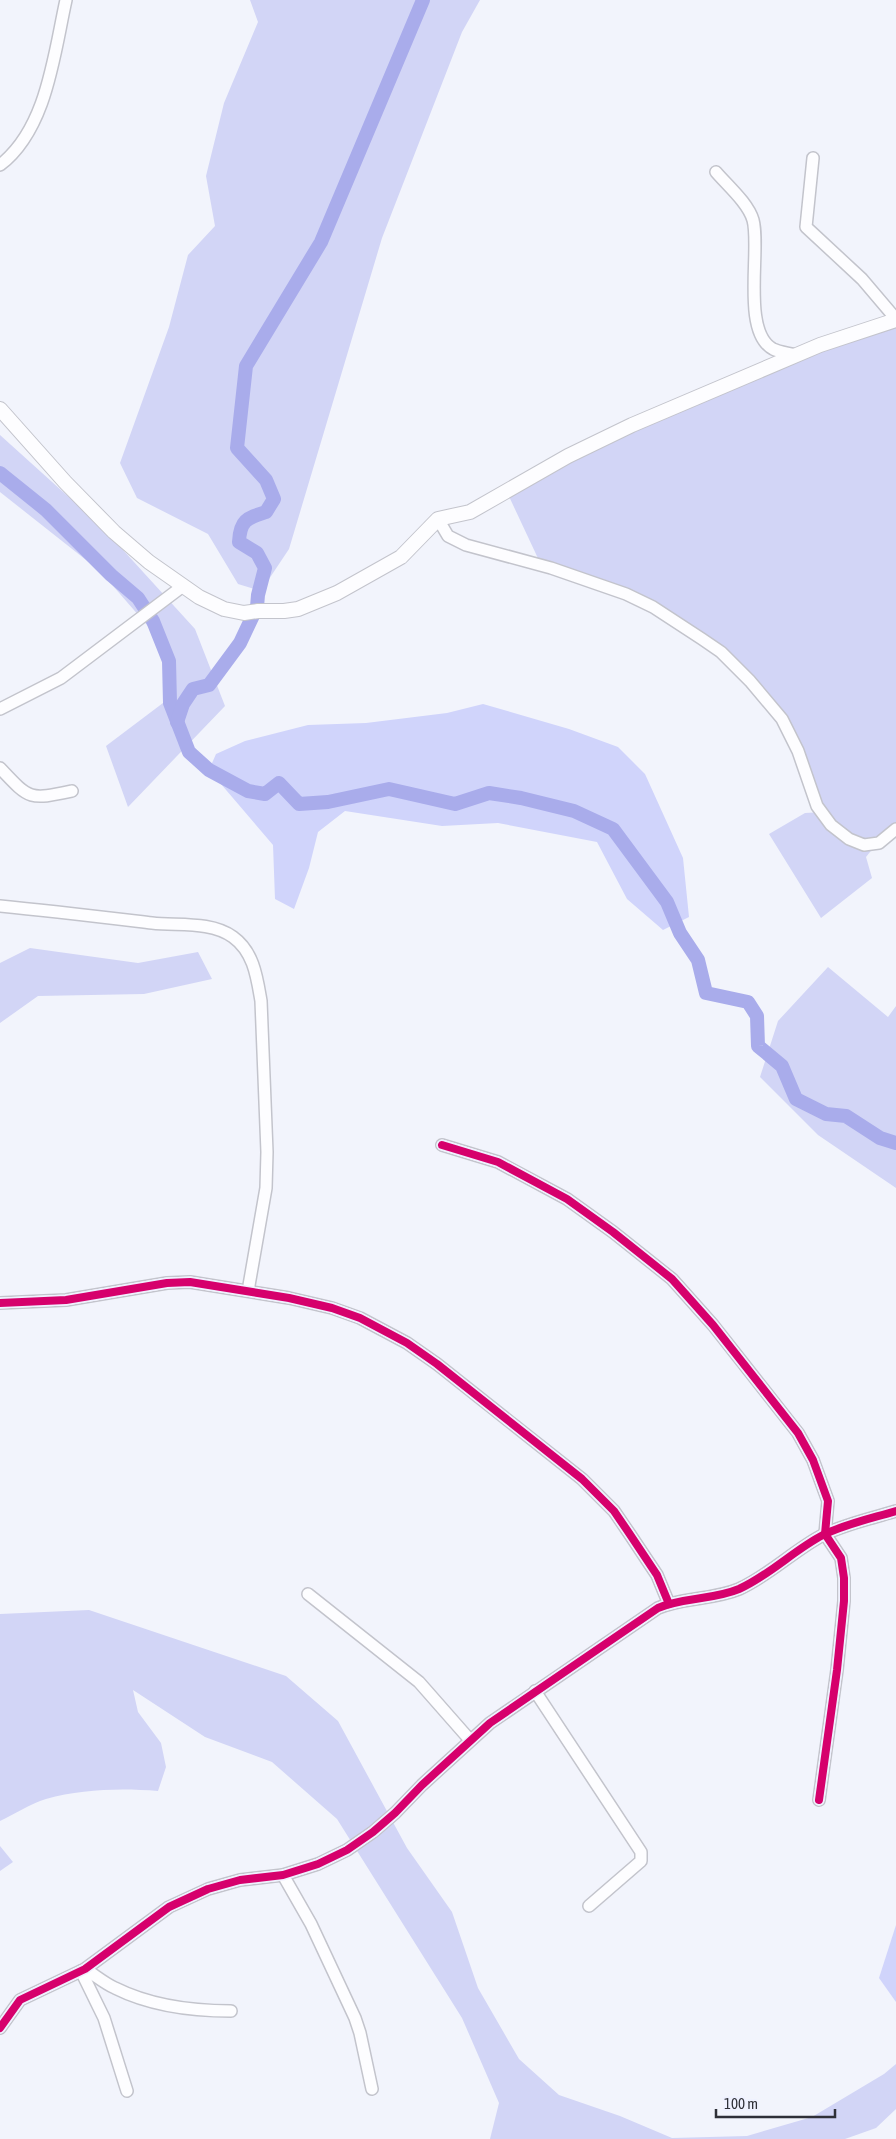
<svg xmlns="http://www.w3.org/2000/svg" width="896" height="2139" font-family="'Asap Condensed',sans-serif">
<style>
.green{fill:#d0d4fb}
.forest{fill:#d2d5f6}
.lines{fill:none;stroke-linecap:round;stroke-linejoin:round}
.river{stroke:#a9aceb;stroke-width:14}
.minor-casing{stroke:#c3c4cc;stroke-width:14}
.major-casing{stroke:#c3c4cc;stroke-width:16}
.minor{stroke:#fdfdff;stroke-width:11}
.major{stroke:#fdfdff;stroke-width:14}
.cycleway-casing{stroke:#eff1ff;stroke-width:11}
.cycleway{stroke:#d6006c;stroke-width:8}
</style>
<rect width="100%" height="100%" fill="#f2f4fc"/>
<g class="green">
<path d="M 483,704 L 569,729 L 618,747 L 645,774 L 683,858 L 689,917 L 663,930 L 627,899 L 597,842 L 498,823 L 442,826 L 345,811 L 318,832 L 309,868 L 294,909 L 275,899 L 273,845 L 209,770 L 216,754 L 245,741 L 308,725 L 366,723 L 447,713 Z"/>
<path d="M 896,1925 L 896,2002 L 879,1978 Z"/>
</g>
<g class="forest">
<path d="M 250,0 L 480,0 L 462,32 L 382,238 L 289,549 L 261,591 L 238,584 L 208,534 L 137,498 L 120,463 L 169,327 L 188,255 L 215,226 L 206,176 L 224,103 L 258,22 Z"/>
<path d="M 896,313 L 896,834 L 874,847 L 866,857 L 872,878 L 821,918 L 769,834 L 805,813 L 823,812 L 792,731 L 728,659 L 634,600 L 543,569 L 506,490 L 807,343 Z"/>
<path d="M 0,435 L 103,528 L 195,629 L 225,706 L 128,807 L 106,746 L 163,703 L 167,648 L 100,571 L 0,492 Z"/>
<path d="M 30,948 L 138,963 L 198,952 L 212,979 L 144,994 L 38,996 L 0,1023 L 0,963 Z"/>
<path d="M 828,967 L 888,1017 L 896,1006 L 896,1188 L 818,1135 L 760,1077 L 778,1021 Z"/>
<path d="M 89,1610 L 286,1676 L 338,1721 L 407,1848 L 452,1912 L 478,1988 L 519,2059 L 559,2095 L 620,2116 L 672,2138 L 747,2136 L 812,2117 L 884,2074 L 896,2064 L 896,2109 L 876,2128 L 845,2139 L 490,2139 L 499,2103 L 462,2018 L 337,1819 L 272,1762 L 205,1737 L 133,1690 L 138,1712 L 161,1743 L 166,1767 L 158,1791 C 121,1788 82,1789 46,1799 C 30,1804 15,1814 0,1821 L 0,1614 Z"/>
<path d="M 0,1846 L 13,1862 L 0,1871 Z"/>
</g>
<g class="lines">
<g class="river">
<path d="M 0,473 L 46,510 L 111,575 L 138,598 L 153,621 L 169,661 L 170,703 L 189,752 L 209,770 L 248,791 L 265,794 L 279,783 L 299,804 L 328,802 L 389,789 L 455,804 L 489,793 L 521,798 L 574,811 L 613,829 L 667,902 L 680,933 L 698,960 L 706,993 L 748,1002 L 757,1016 L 758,1046 L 782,1066 L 796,1099 L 826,1114 L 846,1116 L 880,1138 L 896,1143"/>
<path d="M 177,722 L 183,704 L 193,689 L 209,685 L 240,643 L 257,607 L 258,595 L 265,568 L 257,553 L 239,542 C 240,520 247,518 266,512 L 274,499 L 266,480 L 237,448 L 246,366 L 321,242 L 423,0"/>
</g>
<g class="minor-casing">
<g id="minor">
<path d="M 813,158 L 806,227 L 862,279 L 896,319"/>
<path d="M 0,165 C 47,129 54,54 66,0"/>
<path d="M 716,172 C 728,186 748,203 753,220 C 761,248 741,332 773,349 C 779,352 788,353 795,355"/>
<path d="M 438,519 L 448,536 L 466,545 L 551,568 L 626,594 L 653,607 L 702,639 L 721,652 L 750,681 L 782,719 L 798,751 L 817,806 L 831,825 L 849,839 L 864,845 L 879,843 L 896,829"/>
<path d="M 0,709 L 61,678 L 183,586"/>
<path d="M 0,768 C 30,800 29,800 72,791"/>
<path d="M 0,906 C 51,911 101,917 152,923 C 178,926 211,921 233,937 C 254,952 257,978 261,1001 L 267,1152 L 266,1188 L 248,1291"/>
<path d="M 442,1145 L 498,1162 L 567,1199 L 613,1232 L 672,1279 L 713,1325 L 798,1433 L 813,1460 L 828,1501 L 825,1534 L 841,1558 L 844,1578 L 844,1601 L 837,1670 L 819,1800"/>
<path d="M 0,1303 L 66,1300 L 167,1283 L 190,1282 L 289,1298 L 332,1308 L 360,1318 L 407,1343 L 437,1364 L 582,1479 L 614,1511 L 629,1533 L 657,1575 L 669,1604"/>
<path d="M 308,1594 L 419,1682 L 470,1740"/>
<path d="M 535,1691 L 641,1852 L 641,1861 L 589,1906"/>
<path d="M 283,1875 L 311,1924 L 355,2018 L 360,2033 L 372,2089"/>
<path d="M 85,1969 C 95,1975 104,1983 115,1988 C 151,2006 191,2011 231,2011"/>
<path d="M 81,1971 L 104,2018 L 127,2091"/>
<path d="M 0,2028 L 20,2000 L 85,1969 L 169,1907 L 208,1889 L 240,1880 L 283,1875 L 318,1864 L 347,1850 L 373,1832 L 395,1813 L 422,1785 L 490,1723 L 658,1608 C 684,1597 713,1600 739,1589 C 770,1575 794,1550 823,1535 C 845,1524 873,1518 896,1511"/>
</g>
</g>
<g class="major-casing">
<path id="major" d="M 0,409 L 65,482 L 114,532 L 149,562 L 199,597 L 224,609 L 244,613 L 258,611 L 284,611 L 298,609 L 337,593 L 401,557 L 438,519 L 470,512 L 568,456 L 632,425 L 820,345 L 896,320"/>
</g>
<use href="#minor" class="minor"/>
<use href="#major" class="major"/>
<g class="cycleway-casing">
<g id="cycleway">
<path d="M 442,1145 L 498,1162 L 567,1199 L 613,1232 L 672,1279 L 713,1325 L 798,1433 L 813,1460 L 828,1501 L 825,1534 L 841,1558 L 844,1578 L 844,1601 L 837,1670 L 819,1800"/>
<path d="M 0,1303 L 66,1300 L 167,1283 L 190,1282 L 289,1298 L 332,1308 L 360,1318 L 407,1343 L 437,1364 L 582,1479 L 614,1511 L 629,1533 L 657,1575 L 669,1604"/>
<path d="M 0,2028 L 20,2000 L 85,1969 L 169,1907 L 208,1889 L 240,1880 L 283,1875 L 318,1864 L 347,1850 L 373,1832 L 395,1813 L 422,1785 L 490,1723 L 658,1608 C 684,1597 713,1600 739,1589 C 770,1575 794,1550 823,1535 C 845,1524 873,1518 896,1511"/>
</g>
</g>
<use href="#cycleway" class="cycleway"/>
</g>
<path d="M716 2109v8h119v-8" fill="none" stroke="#2f3038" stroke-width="2.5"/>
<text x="724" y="2109" font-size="15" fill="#2f3038" stroke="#eff1ff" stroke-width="4" paint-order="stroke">100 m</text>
</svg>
